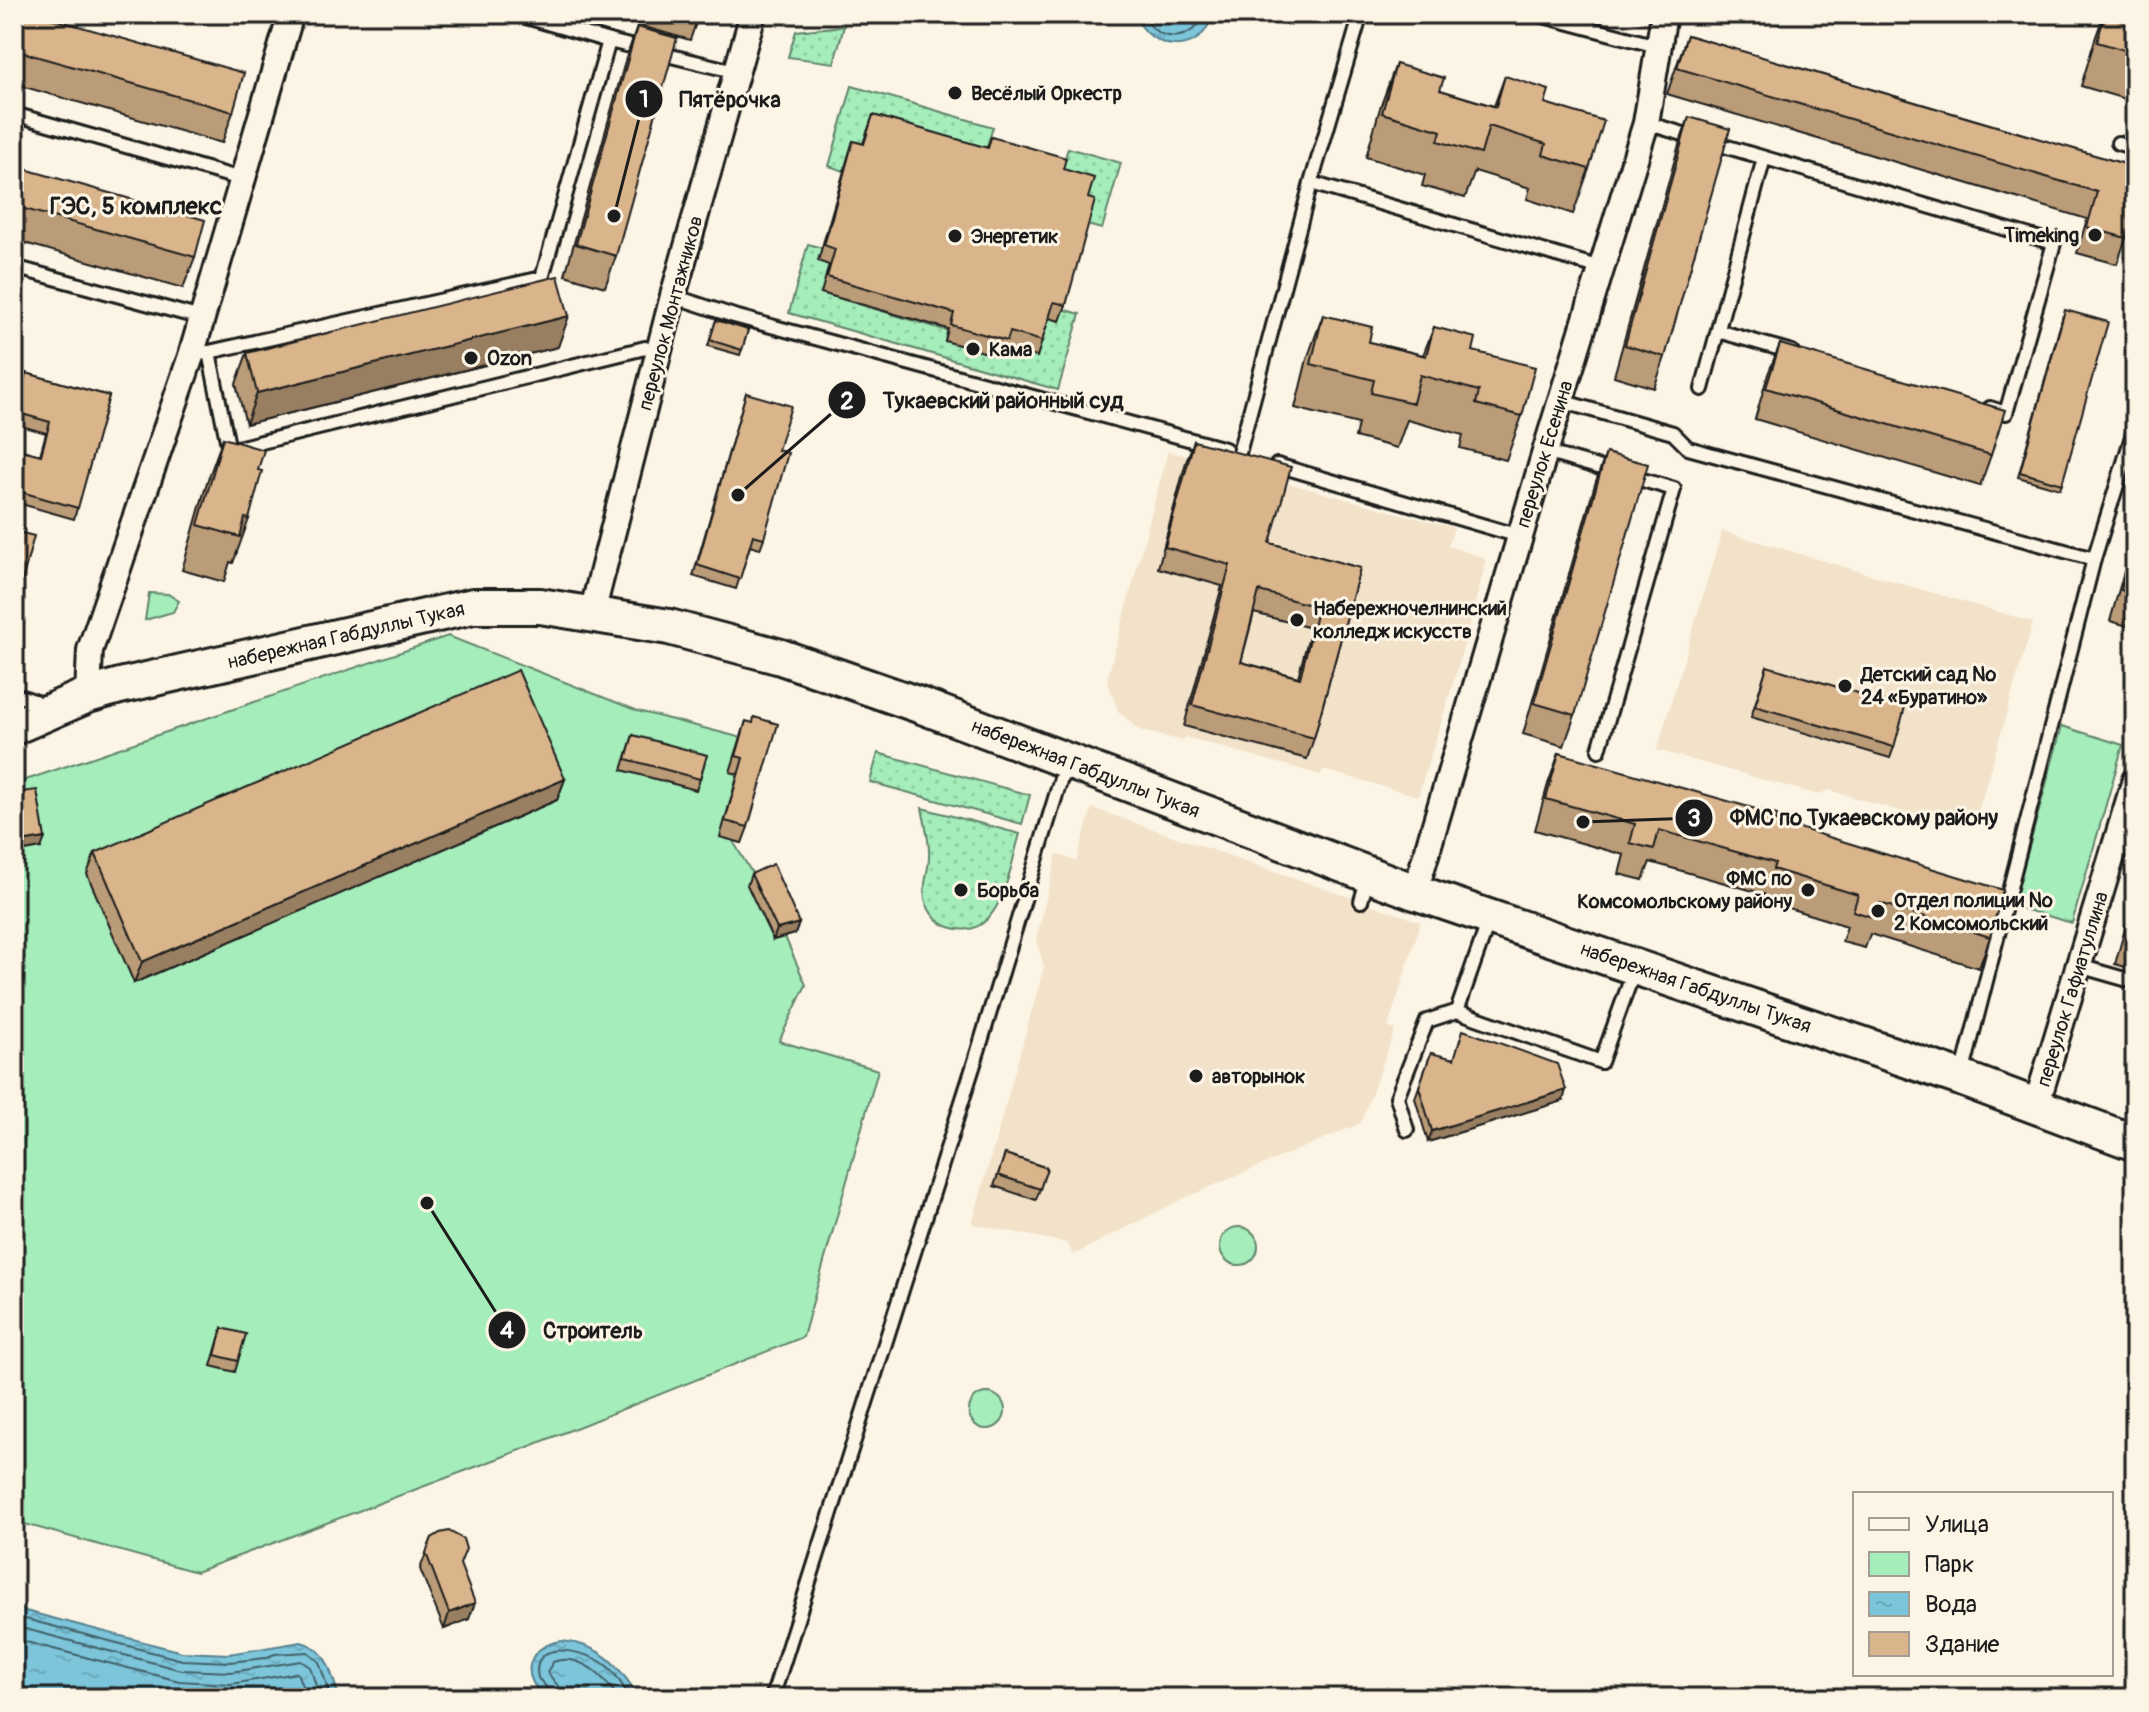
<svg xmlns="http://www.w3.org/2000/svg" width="2149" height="1712" font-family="Pangolin,sans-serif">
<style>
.built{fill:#f2e2ca}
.grass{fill:url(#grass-dots);stroke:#60846b;stroke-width:2}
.green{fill:#a5edba;stroke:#60846b;stroke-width:2}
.water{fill:url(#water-ripples);stroke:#55818f;stroke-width:2}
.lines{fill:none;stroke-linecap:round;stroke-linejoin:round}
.shore{stroke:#426068;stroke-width:2}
.service-casing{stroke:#1c1c1c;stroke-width:18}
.minor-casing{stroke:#1c1c1c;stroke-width:30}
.secondary-casing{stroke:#1c1c1c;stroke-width:40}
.service{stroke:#fcf5e5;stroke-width:12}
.minor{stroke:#fcf5e5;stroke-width:24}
.secondary{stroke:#fcf5e5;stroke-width:34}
.wall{fill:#bb9c78;stroke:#1c1c1c;stroke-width:2;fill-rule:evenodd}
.shaded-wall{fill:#997f62;stroke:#1c1c1c;stroke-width:2}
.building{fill:#dab58c;stroke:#1c1c1c;stroke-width:2;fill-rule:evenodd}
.poi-dot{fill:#1c1c1c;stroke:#fcf5e5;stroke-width:3}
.labels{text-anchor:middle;stroke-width:6;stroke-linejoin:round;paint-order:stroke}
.poi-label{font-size:20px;font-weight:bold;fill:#1c1c1c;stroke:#fcf5e5;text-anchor:start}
.street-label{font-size:20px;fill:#1c1c1c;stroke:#fcf5e5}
.quarter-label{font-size:24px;font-weight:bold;fill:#1c1c1c;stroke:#fcf5e5}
.leader{fill:none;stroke:#1c1c1c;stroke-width:3}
.callout-dot{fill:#1c1c1c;stroke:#fcf5e5;stroke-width:3}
.mark-label{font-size:24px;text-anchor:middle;font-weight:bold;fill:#fff}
.callout-label{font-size:22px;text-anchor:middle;font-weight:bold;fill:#1c1c1c;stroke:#fcf5e5;stroke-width:6;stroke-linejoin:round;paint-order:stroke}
</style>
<defs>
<pattern id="grass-dots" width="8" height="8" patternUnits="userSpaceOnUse" patternTransform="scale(2)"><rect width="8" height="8" fill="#a5edba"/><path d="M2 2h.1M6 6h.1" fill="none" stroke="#8dcb9f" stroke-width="1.8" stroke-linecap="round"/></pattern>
<pattern id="water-ripples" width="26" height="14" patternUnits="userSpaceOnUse" patternTransform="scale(2)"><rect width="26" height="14" fill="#7bc5db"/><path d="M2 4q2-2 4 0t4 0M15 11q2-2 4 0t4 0" fill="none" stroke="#6aa9bb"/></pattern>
</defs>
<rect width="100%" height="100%" fill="#fcf5e5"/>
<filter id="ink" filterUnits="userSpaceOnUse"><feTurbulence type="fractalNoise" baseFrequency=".0125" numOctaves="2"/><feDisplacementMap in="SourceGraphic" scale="16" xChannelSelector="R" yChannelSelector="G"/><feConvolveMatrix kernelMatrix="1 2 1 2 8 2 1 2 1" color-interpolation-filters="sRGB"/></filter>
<g filter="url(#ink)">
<g class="built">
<path d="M 1168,451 L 1454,528 L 1448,546 L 1482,557 L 1486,562 L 1455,678 L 1418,796 L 1323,770 L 1321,775 L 1185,737 L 1183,741 L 1139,730 L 1118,711 L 1107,680 Z"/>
<path d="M 1722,531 L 2033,622 L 1974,826 L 1948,825 L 1828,790 L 1818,795 L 1657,750 Z"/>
<path d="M 1092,808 L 1421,922 L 1388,1027 L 1395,1030 L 1361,1123 L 1182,1199 L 1073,1255 L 1067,1243 L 972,1224 L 1044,967 L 1036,940 L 1057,854 L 1076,861 Z"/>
</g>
<g class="grass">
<path d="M 844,26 L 834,63 L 788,57 L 796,31 Z"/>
<path d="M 852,86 L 993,127 L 982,164 L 867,131 L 858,160 L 844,171 L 829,166 Z"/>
<path d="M 1068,148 L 1121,163 L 1102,229 L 1087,225 L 1057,185 Z"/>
<path d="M 808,244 L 822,248 L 818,261 L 829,265 L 822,293 L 1004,348 L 1063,309 L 1080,314 L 1058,390 L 789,313 Z"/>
<path d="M 878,753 L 1030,795 L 1022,824 L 870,782 Z"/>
<path d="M 922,808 L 1020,834 C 1010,866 1001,941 953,928 C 939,925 929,914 925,899 C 922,884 929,871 929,857 C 930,841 925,824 922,808 Z"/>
</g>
<g class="green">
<path d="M 149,593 L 168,594 L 179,601 L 173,612 L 145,620 Z"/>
<path d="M 448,636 L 638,711 L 746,739 L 772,740 L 742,843 L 733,841 L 756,880 L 789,915 L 795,934 L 785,937 L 806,985 L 779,1041 L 878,1070 L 803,1337 L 518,1451 L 196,1572 L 14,1521 L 14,784 Z"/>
<path d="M 2062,726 L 2123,745 L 2072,923 L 2013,906 Z"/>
<circle cx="1239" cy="1246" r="19"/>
<circle cx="987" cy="1411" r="18"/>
</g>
<g class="water">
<path d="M 1135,14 L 1212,14 C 1203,58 1149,53 1135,14 Z"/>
<path d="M 14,1608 L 182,1652 L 229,1654 L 301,1642 C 330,1649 330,1675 340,1698 L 14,1698 Z"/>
<path d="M 562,1641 C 602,1645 619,1665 639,1698 L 542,1698 L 544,1696 C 518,1674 529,1645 562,1641 Z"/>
</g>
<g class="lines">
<g class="shore">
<path d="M 1144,14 C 1155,45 1193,43 1204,14"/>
<path d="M 14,1616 L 182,1660 L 230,1662 L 265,1658 L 275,1654 L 308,1652 L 319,1662 L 331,1698"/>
<path d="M 14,1626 L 181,1670 L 231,1672 L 301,1661 L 310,1667 L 320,1698"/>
<path d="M 14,1639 L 179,1681 L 231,1684 L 297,1673 L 307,1698"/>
<path d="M 551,1698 L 550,1691 L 538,1678 C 529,1636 589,1651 607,1666 C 617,1674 623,1687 630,1698"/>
<path d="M 561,1698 L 558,1686 L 547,1672 L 553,1662 C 580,1652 605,1677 618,1698"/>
</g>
<g class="service-casing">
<g id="service">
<path d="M 516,14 L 609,41"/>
<path d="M 1536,14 L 1657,46"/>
<path d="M 14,114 L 241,179"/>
<path d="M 1646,123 L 2054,243 L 2006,413 L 1990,408"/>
<path d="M 2118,143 L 2135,148"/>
<path d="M 1311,183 L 1601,268"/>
<path d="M 14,267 L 201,318"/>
<path d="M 673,296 L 734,316 L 1225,449"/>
<path d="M 1718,331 L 1792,352"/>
<path d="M 209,352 L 229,450 L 645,348"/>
<path d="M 191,356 L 542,278 L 609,41 L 737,72"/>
<path d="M 1702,389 L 1764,158"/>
<path d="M 1561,401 L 1673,433 L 1688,448 L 2094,559"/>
<path d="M 1545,452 L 1674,489 L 1599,750"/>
<path d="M 1239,453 L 1311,183 L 1361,14"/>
<path d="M 1277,465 L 1519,536"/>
<path d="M 14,694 L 48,706"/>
<path d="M 1361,901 L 1368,877"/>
<path d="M 1489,920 L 1457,1011 L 1601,1062 L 1635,968"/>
<path d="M 2079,966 L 2135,982"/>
<path d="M 1962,1075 L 2094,559 L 2135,427"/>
<path d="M 1407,1130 L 1397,1097 L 1427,1021 L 1457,1011"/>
<path d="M 772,1698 L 975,1061 L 1066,762"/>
</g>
</g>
<g class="minor-casing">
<g id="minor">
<path d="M 592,613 L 673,296 L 753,14"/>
<path d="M 88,695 L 90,650 L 191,356 L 291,14"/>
<path d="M 1415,892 L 1545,452 L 1646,123 L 1664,14"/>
<path d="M 2036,1106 L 2135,780"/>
</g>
</g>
<g class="secondary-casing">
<path id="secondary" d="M 14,727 L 88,695 L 120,686 L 473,606 L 540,606 L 669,627 L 781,657 L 922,706 L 1415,892 L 1961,1078 L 2135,1143"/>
</g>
<use href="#service" class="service"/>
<use href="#minor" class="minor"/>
<use href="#secondary" class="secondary"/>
</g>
<g class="wall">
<path d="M 14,14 L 233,112 L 222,143 L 14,84 Z"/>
<path d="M 599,14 L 699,14 L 690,40 Z"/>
<path d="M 2104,14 L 2135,14 L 2135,102 L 2081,86 L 2095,39 Z"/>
<path d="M 637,27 L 616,256 L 605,287 L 565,275 L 626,58 Z"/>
<path d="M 1687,35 L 2135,167 L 2126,238 L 2117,264 L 2077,253 L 2087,219 L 1667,94 Z"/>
<path d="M 1396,64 L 1440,90 L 1494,106 L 1505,76 L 1545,103 L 1589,169 L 1573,214 L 1527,199 L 1530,188 L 1475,171 L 1465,198 L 1422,186 L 1425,175 L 1366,157 L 1380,108 Z"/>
<path d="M 873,115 L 987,148 L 991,137 L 1063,169 L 1088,198 L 1066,305 L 1060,321 L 1049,318 L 1037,357 L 1005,348 L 1001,357 L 945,341 L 948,329 L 821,293 L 829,265 L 818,261 L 848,157 L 853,141 L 863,144 Z"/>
<path d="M 1689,117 L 1665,357 L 1654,388 L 1614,376 L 1678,148 Z"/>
<path d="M 14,166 L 195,257 L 183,288 L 14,240 Z"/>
<path d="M 1323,315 L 1369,342 L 1423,355 L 1434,327 L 1473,351 L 1522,416 L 1506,460 L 1460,448 L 1463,435 L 1407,420 L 1397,448 L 1355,437 L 1358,424 L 1295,408 L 1307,359 Z"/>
<path d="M 2063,315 L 2062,484 L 2060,489 L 2018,477 Z"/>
<path d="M 716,320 L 748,330 L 740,355 L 708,346 Z"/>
<path d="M 1780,344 L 1991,455 L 1980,486 L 1755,419 L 1768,374 Z"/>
<path d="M 558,347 L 246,424 L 236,384 L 247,353 Z"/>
<path d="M 26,373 L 109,396 L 74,519 L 14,502 L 14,448 L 40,455 L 46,433 L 14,424 L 14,414 Z"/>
<path d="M 746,393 L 778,450 L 764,538 L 760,549 L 750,546 L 736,589 L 693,576 Z"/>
<path d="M 223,438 L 258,470 L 249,519 L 233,563 L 230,562 L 224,582 L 182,570 L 207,482 Z"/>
<path d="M 1194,441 L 1270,543 L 1360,568 L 1314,738 L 1307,759 L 1184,726 L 1222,586 L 1158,568 L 1186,462 ZM 1254,613 L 1311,628 L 1298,677 L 1241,662 Z"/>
<path d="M 1606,453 L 1575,715 L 1564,746 L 1523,734 L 1595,484 Z"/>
<path d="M 14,531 L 22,581 L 18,592 L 14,591 Z"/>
<path d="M 2135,533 L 2135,628 L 2110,621 Z"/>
<path d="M 1767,666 L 1894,747 L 1890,758 L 1751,717 Z"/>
<path d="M 746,721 L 748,827 L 742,843 L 720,837 L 738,774 L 730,772 Z"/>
<path d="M 633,735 L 700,779 L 696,790 L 622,770 Z"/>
<path d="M 1559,753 L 1776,821 L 1990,937 L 1979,968 L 1870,934 L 1865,948 L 1842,942 L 1847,926 L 1762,900 L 1764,894 L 1650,862 L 1643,880 L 1619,874 L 1624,855 L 1535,830 L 1548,784 Z"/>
<path d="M 565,779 L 557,800 L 134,983 L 87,874 L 95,853 Z"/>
<path d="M 751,874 L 799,923 L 795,934 L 773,940 L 747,885 Z"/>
<path d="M 2135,894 L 2135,970 L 2115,964 Z"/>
<path d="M 1431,1053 L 1563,1101 L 1428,1142 L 1415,1098 Z"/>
<path d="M 1005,1154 L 1047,1168 L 1036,1200 L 994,1186 Z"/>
<path d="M 222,1328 L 238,1361 L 235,1372 L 211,1366 Z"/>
<path d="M 432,1538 L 460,1564 L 469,1619 L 444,1629 L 420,1569 Z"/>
</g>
<g class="shaded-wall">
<path d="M 569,316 L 558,347 L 246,424 L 257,393 Z"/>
<path d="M 565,779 L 557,800 L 134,983 L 142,962 Z"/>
<path d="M 45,838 L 41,848 L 14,853 L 14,843 Z"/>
<path d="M 799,923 L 795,934 L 773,940 L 777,929 Z"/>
<path d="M 1566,1090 L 1563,1101 L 1428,1142 L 1432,1131 Z"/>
<path d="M 475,1603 L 469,1619 L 444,1629 L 449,1613 Z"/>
</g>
<g class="building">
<path d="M 14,14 L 36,14 L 244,73 L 233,112 L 14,50 Z"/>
<path d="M 2105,14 L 2135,14 L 2135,53 L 2097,42 Z"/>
<path d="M 637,27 L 677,38 L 616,256 L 576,244 Z"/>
<path d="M 1687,35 L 2135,167 L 2135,209 L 2126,238 L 2087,227 L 2097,192 L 1677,68 Z"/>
<path d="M 1396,64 L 1444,78 L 1440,90 L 1496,107 L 1505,76 L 1549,90 L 1545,103 L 1604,121 L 1589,169 L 1543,155 L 1546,144 L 1489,126 L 1481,154 L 1438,141 L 1441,131 L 1382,113 Z"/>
<path d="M 873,115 L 988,148 L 991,137 L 1028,147 L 1066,158 L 1063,169 L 1094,178 L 1088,198 L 1095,200 L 1066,305 L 1054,302 L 1042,341 L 1010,332 L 1007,341 L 951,325 L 954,313 L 827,277 L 835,249 L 824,245 L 828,232 L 853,141 L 864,144 Z"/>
<path d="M 1689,117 L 1730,129 L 1665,357 L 1625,345 Z"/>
<path d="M 14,166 L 205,220 L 195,257 L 14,206 Z"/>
<path d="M 558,276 L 569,316 L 257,393 L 247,353 Z"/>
<path d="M 2065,310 L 2108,322 L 2062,484 L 2020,472 Z"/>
<path d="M 1323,315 L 1372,327 L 1369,342 L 1426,356 L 1434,327 L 1476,338 L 1473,351 L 1535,367 L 1522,416 L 1476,404 L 1479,391 L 1420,375 L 1413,403 L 1371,393 L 1374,380 L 1311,364 Z"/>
<path d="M 716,320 L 748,330 L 742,350 L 710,340 Z"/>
<path d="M 1780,344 L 2005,410 L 1991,455 L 1766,388 Z"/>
<path d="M 26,373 L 109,396 L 78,508 L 14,490 L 14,448 L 41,455 L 50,422 L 15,412 Z"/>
<path d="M 746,393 L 791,406 L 778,450 L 788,453 L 764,538 L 753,535 L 740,579 L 697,565 Z"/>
<path d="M 223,438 L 264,450 L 258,470 L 262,471 L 249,519 L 245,518 L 240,537 L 198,525 Z"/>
<path d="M 1194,441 L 1291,467 L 1270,543 L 1360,568 L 1314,738 L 1192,705 L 1230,565 L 1165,547 ZM 1259,591 L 1318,607 L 1300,678 L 1241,662 Z"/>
<path d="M 1606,453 L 1648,464 L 1575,715 L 1534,703 Z"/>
<path d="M 14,531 L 34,536 L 22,581 L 14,579 Z"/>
<path d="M 2135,541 L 2135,594 L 2121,590 Z"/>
<path d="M 1767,666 L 1905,707 L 1894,747 L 1755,706 Z"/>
<path d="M 518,670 L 565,779 L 142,962 L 95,853 Z"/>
<path d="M 754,717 L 778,724 L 748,827 L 725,821 L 743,758 L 736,756 L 746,721 L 753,723 Z"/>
<path d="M 633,735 L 707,755 L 700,779 L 626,759 Z"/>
<path d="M 1559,753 L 1777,815 L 1776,821 L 2003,890 L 1990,937 L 1880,903 L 1876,918 L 1853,911 L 1858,895 L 1773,869 L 1775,863 L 1659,830 L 1654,849 L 1630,843 L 1635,824 L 1546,799 Z"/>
<path d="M 37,790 L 45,838 L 14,843 L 14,793 Z"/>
<path d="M 773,864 L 799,923 L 777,929 L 751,874 Z"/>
<path d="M 2135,903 L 2135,936 L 2126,933 Z"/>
<path d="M 1463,1030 L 1557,1064 L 1566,1090 L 1432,1131 L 1419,1087 L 1431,1053 L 1454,1059 Z"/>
<path d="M 1005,1154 L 1047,1168 L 1040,1189 L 998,1175 Z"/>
<path d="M 222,1328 L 246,1334 L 238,1361 L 215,1355 Z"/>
<path d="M 449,1531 L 463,1539 L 466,1549 L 460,1564 L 475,1603 L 449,1613 L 426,1553 L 432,1538 L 440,1533 Z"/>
</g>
</g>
<g class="poi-dot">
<circle cx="955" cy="93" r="8"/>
<circle cx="2095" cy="235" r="8"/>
<circle cx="955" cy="236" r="8"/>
<circle cx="973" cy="349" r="8"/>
<circle cx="471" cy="358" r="8"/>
<circle cx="1297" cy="620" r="8"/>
<circle cx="1845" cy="686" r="8"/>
<circle cx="961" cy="890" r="8"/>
<circle cx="1808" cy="890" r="8"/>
<circle cx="1878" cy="911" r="8"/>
<circle cx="1196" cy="1076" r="8"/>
</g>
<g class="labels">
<g class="poi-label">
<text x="971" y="100">Весёлый Оркестр</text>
<text x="2079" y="242" text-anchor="end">Timeking</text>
<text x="971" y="243">Энергетик</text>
<text x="989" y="356">Кама</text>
<text x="487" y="365">Ozon</text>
<text x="1313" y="615">Набережночелнинский<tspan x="1313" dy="23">колледж искусств</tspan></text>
<text x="1861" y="681">Детский сад №<tspan x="1861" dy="23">24 «Буратино»</tspan></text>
<text x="1792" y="885" text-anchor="end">ФМС по<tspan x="1792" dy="23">Комсомольскому району</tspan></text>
<text x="977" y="897">Борьба</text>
<text x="1894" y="907">Отдел полиции №<tspan x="1894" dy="23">2 Комсомольский</tspan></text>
<text x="1212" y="1083">авторынок</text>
</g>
<g class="street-label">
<text transform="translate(670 313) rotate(-75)" y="7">переулок Монтажников</text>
<text transform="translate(1544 454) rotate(-73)" y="7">переулок Есенина</text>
<text transform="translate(346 635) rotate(-13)" y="7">набережная Габдуллы Тукая</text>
<text transform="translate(1086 768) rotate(21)" y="7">набережная Габдуллы Тукая</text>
<text transform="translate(1696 987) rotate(19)" y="7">набережная Габдуллы Тукая</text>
<text transform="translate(2072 989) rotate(-73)" y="7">переулок Гафиатуллина</text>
</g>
<g class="quarter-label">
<text x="136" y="214">ГЭС, 5 комплекс</text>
</g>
</g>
<path class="leader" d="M614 216L644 99M738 495L847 400M1583 822L1694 818M427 1203L507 1330"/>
<g class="callout-dot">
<circle cx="614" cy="216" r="8"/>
<circle cx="738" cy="495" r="8"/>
<circle cx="1583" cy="822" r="8"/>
<circle cx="427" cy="1203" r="8"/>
<circle cx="644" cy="99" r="20"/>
<circle cx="847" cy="400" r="20"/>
<circle cx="1694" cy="818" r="20"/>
<circle cx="507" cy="1330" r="20"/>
</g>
<g class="mark-label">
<text x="644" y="107">1</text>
<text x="847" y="409">2</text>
<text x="1694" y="826">3</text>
<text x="507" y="1338">4</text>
</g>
<g class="callout-label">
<text x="730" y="107">Пятёрочка</text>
<text x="1003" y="408">Тукаевский районный суд</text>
<text x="1864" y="825">ФМС по Тукаевскому району</text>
<text x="593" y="1338">Строитель</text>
</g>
<rect width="2149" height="1712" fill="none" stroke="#fcf5e5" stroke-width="48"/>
<rect x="24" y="24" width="2101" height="1664" fill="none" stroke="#1c1c1c" stroke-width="3" filter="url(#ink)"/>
<rect x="1853" y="1492" width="260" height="184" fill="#fcf5e5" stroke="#a29e95" stroke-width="2"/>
<rect x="1869" y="1518" width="40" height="12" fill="#fcf5e5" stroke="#a29e95" stroke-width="2"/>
<text x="1925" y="1532" font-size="24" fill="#1c1c1c">Улица</text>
<rect x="1869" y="1552" width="40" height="24" fill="#a5edba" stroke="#a29e95" stroke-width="2"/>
<text x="1925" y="1572" font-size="24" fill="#1c1c1c">Парк</text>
<rect x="1869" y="1592" width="40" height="24" fill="url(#water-ripples)" stroke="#a29e95" stroke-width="2"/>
<text x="1925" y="1612" font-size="24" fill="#1c1c1c">Вода</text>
<rect x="1869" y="1632" width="40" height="24" fill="#dab58c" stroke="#a29e95" stroke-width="2"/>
<text x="1925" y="1652" font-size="24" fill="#1c1c1c">Здание</text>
</svg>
